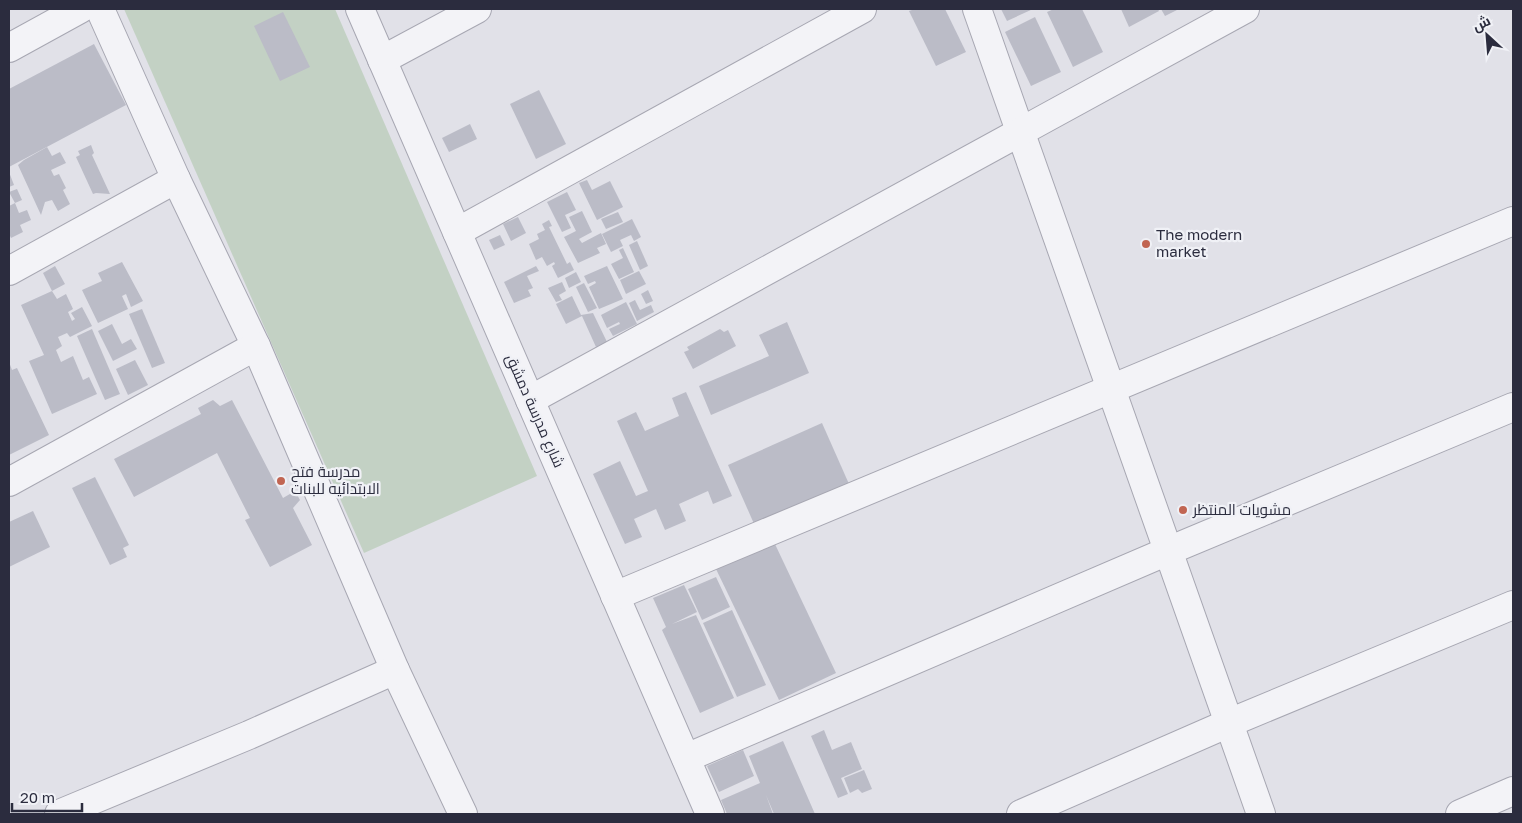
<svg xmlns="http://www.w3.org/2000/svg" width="1522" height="823" font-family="'Golos Text',Cairo,sans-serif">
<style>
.green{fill:#c3d1c4}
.building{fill:#bbbcc7}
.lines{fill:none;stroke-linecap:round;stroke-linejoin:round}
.minor-casing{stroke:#a7a7b2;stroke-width:30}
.minor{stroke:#f3f3f7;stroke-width:28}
.poi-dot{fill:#c16552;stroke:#f0f1f6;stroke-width:2}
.labels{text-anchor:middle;stroke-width:4.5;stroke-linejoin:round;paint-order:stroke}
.poi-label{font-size:15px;fill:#2b2c3e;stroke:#f0f1f6;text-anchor:start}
.street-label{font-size:15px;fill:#2b2c3e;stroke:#f0f1f6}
</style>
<rect width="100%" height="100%" fill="#e1e1e8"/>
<path class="green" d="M 124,9 L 335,9 L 537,476 L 364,553 Z"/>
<g class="building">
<path d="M 915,9 L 945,9 L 966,52 L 936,66 L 909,11 Z"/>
<path d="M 1001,9 L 1033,9 L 1007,21 Z"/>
<path d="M 1054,9 L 1082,9 L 1103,52 L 1073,67 L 1047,12 Z"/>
<path d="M 1121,9 L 1158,9 L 1159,11 L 1129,27 Z"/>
<path d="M 1161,9 L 1179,9 L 1165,16 Z"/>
<path d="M 283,12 L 310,67 L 280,81 L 254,26 Z"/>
<path d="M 1035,17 L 1061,72 L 1031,86 L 1005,32 Z"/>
<path d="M 94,44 L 126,105 L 9,167 L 9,89 Z"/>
<path d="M 539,90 L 566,144 L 536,159 L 510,104 Z"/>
<path d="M 470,124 L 477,139 L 449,152 L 442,138 Z"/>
<path d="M 91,145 L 94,153 L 92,155 L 110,194 L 96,193 L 93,194 L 76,157 L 80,155 L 78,151 Z"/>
<path d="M 47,147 L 52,156 L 60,152 L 66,163 L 51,170 L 54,176 L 59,174 L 66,188 L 63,190 L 70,204 L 58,211 L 52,200 L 45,202 L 41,215 L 18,165 L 24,160 Z"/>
<path d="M 9,172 L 14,185 L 9,187 Z"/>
<path d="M 587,180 L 592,190 L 610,181 L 623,207 L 597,220 L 579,183 Z"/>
<path d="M 17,189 L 22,200 L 15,203 L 9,192 Z"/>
<path d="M 567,192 L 576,210 L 565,215 L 571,228 L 562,232 L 547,202 Z"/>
<path d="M 15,203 L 19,213 L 27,210 L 31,220 L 20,225 L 23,232 L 11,238 L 9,234 L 9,206 Z"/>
<path d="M 582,211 L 592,232 L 579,239 L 582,243 L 601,233 L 606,244 L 597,248 L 600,253 L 578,263 L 564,237 L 576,231 L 569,217 Z"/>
<path d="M 618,212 L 623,222 L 606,229 L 601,219 Z"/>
<path d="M 518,217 L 526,233 L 511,241 L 503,224 Z"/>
<path d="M 632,219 L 641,237 L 634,241 L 631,235 L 620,240 L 623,246 L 611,252 L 602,234 Z"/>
<path d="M 549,220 L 552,226 L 549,227 L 567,264 L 570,262 L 574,270 L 558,278 L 552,266 L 555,264 L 554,262 L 547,266 L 542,257 L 536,260 L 529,244 L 539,239 L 537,234 L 545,230 L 542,224 Z"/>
<path d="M 500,235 L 505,245 L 494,250 L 489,240 Z"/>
<path d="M 637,241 L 648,266 L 640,270 L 629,245 Z"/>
<path d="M 623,248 L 634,272 L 619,279 L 611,264 L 623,258 L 619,250 Z"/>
<path d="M 122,262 L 143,301 L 131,307 L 126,294 L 122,296 L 128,309 L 98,323 L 82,290 L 102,281 L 98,273 Z"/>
<path d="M 55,266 L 65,284 L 52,291 L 43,273 Z"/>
<path d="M 536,266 L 539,271 L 527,276 L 533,288 L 528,290 L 531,296 L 514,303 L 504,282 Z"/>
<path d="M 607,266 L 623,299 L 599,309 L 589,287 L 596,283 L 595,281 L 588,284 L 584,276 Z"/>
<path d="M 639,271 L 646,284 L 626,294 L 620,280 Z"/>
<path d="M 576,272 L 581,282 L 569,288 L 565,278 Z"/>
<path d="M 562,282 L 566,291 L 559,295 L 562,300 L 556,302 L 548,288 Z"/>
<path d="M 584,283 L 597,308 L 588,312 L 576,287 Z"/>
<path d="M 648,290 L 653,301 L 646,304 L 641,294 Z"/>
<path d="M 52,291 L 57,299 L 66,294 L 73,309 L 68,312 L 72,321 L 75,319 L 71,313 L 82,307 L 92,326 L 70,337 L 67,333 L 58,337 L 62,346 L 56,350 L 61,362 L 73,356 L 83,380 L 89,377 L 97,394 L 52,414 L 29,361 L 44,355 L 21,305 Z"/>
<path d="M 572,296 L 581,315 L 593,313 L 607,342 L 596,347 L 582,316 L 566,324 L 556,304 Z"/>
<path d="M 635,300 L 640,310 L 651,305 L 654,312 L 637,321 L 629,303 Z"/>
<path d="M 626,302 L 637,324 L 613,336 L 609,329 L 620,324 L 619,322 L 607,328 L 601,315 Z"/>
<path d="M 142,309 L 165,363 L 152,368 L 129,314 Z"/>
<path d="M 787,322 L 809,373 L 711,415 L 699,386 L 769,356 L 759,335 Z"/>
<path d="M 112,324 L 122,344 L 131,339 L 137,349 L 113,361 L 98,331 Z"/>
<path d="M 92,329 L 120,394 L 105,400 L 77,336 Z"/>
<path d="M 720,329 L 724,332 L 728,330 L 736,346 L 693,369 L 684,352 L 689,350 L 687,347 Z"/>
<path d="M 135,360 L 148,385 L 128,395 L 116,369 Z"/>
<path d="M 9,362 L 12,370 L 17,368 L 49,435 L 9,455 Z"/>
<path d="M 686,392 L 732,496 L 713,504 L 708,491 L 679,504 L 686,521 L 665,530 L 656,509 L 634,519 L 642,537 L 625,544 L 593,474 L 620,461 L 636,496 L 648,491 L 617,421 L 636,412 L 645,431 L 679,416 L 672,398 Z"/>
<path d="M 213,400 L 220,406 L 232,400 L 283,498 L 295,491 L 300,500 L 293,508 L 312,545 L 270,567 L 245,520 L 250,518 L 217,453 L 134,497 L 114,459 L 201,414 L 198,408 Z"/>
<path d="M 822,423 L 849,484 L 755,526 L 728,465 Z"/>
<path d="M 95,477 L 129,545 L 123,548 L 127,557 L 110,565 L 72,488 Z"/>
<path d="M 33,511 L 50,547 L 9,567 L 9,522 Z"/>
<path d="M 774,542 L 836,673 L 779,700 L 716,569 Z"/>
<path d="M 716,577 L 730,607 L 702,620 L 688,589 Z"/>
<path d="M 684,585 L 697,612 L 672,624 L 696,615 L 734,698 L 700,713 L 662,630 L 666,627 L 653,598 Z"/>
<path d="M 732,610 L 766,685 L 737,697 L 703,623 Z"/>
<path d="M 824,730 L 832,750 L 851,742 L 862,769 L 841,778 L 848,794 L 838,798 L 811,736 Z"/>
<path d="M 783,741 L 815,814 L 774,814 L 766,795 L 773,814 L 727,814 L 721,800 L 760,783 L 749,756 Z"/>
<path d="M 743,750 L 754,776 L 719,792 L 707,766 Z"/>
<path d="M 864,770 L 872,789 L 862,793 L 858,789 L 850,793 L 844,778 Z"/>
</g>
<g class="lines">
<g class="minor-casing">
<g id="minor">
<path d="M 100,9 L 176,179 L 256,346 L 395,670 L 463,814"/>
<path d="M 360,9 L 710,814"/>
<path d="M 977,9 L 1261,814"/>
<path d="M 9,48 L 80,9"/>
<path d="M 382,60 L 477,9"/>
<path d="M 457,232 L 862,9"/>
<path d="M 9,271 L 176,179"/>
<path d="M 530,400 L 1245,9"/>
<path d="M 9,482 L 256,346"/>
<path d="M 615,596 L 1513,221"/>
<path d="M 686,758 L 1168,551 L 1513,407"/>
<path d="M 59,814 L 249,735 L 395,670"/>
<path d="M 1021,814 L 1229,723 L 1513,605"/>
<path d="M 1460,814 L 1513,791"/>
</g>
</g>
<use href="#minor" class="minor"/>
</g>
<g class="poi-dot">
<circle cx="1146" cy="244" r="5"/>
<circle cx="281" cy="481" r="5"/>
<circle cx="1183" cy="510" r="5"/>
</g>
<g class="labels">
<g class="poi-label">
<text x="1156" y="240">The modern<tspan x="1156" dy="17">market</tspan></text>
<text x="291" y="477">مدرسة فتح<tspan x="291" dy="17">الابتدائيه للبنات</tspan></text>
<text x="1193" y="515">مشويات المنتظر</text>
</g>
<g class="street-label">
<text transform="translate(535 411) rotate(66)" y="5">شارع مدرسة دمشق</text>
</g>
</g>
<rect width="1522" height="823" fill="none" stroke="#2b2c3e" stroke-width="20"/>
<g transform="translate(1487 35) rotate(334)" stroke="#f0f1f6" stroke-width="4" paint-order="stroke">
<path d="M0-4L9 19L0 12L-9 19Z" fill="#2b2c3e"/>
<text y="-8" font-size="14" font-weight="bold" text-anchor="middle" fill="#2b2c3e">ش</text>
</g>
<path d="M12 803v8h70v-8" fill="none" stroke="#2b2c3e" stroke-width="2.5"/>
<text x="20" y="803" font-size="15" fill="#2b2c3e" stroke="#f0f1f6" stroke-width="4" paint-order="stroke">20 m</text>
</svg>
